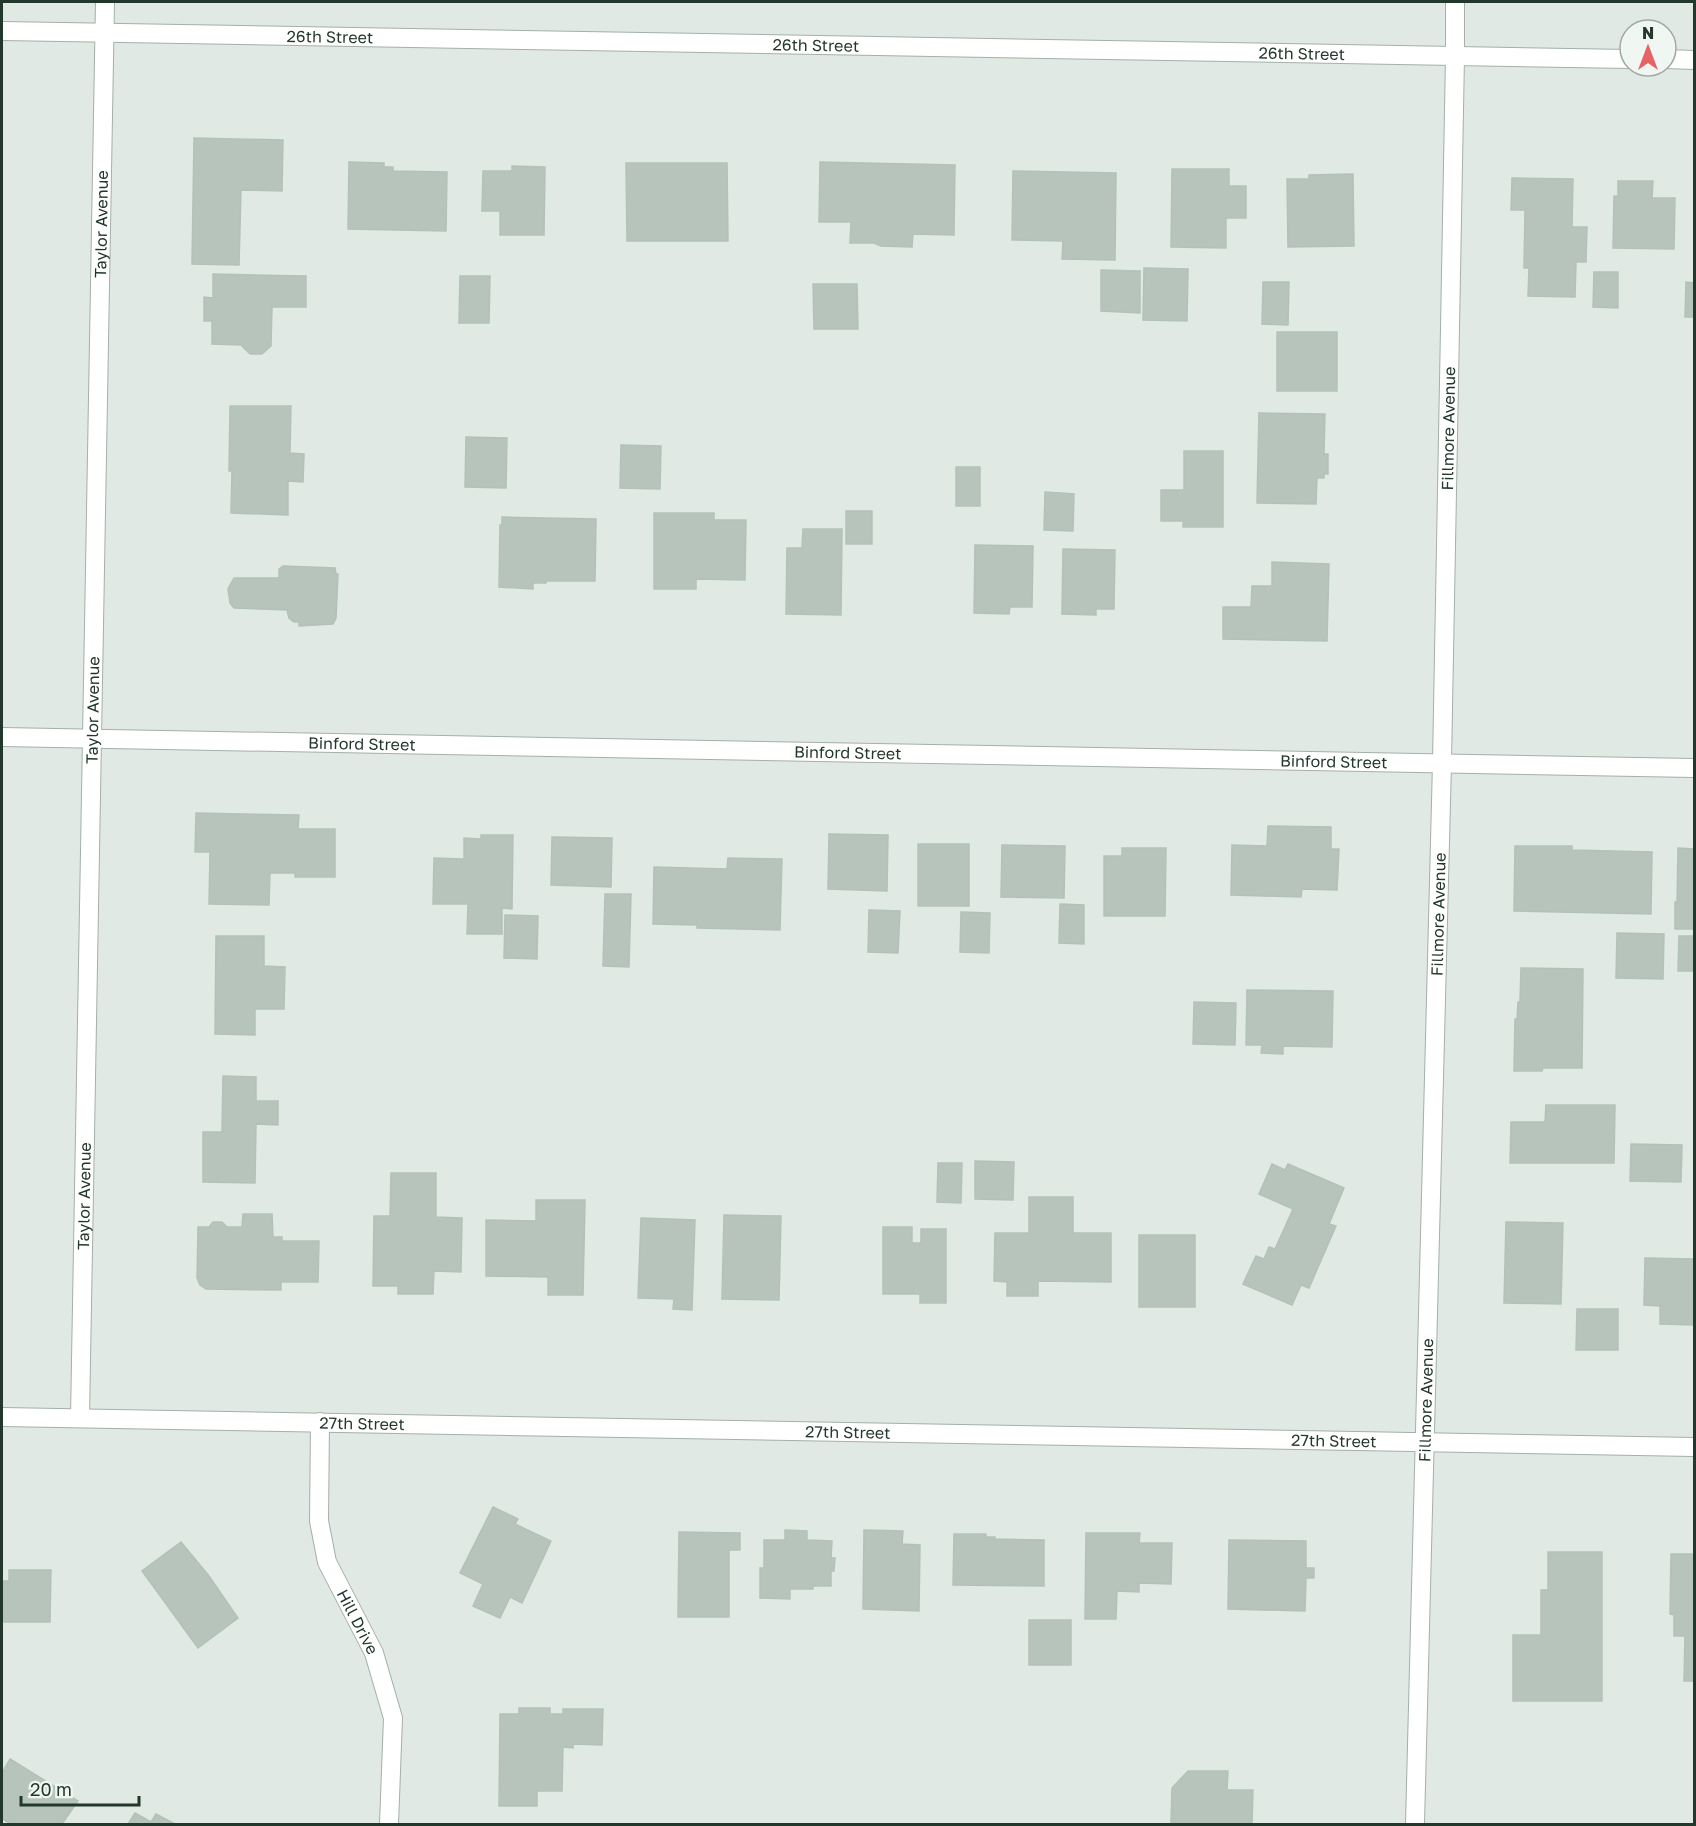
<svg xmlns="http://www.w3.org/2000/svg" width="1696" height="1826" font-family="'Golos Text',sans-serif">
<style>
.building{fill:#b6c4bb;stroke:#b3c2b8;stroke-width:1.5}
.lines{fill:none;stroke-linecap:round;stroke-linejoin:round}
.minor-casing{stroke:#a4b0a9;stroke-width:20}
.tertiary-casing{stroke:#a4b0a9;stroke-width:20}
.minor{stroke:#fff;stroke-width:18}
.tertiary{stroke:#fff;stroke-width:18}
.labels{text-anchor:middle;stroke-width:5;stroke-linejoin:round;paint-order:stroke}
.street-label{font-size:16px;fill:#23382d;stroke:#f0f6f2}
</style>
<rect width="100%" height="100%" fill="#e0e9e3"/>
<g class="building">
<path d="M 194,138 L 283,140 L 282,191 L 241,190 L 239,265 L 192,264 Z"/>
<path d="M 349,162 L 384,163 L 384,167 L 393,167 L 393,171 L 447,172 L 446,231 L 348,229 Z"/>
<path d="M 820,162 L 955,165 L 954,235 L 913,234 L 912,247 L 881,246 L 874,243 L 850,243 L 851,222 L 819,222 Z"/>
<path d="M 626,163 L 727,163 L 728,241 L 627,241 Z"/>
<path d="M 512,166 L 545,167 L 544,235 L 500,235 L 500,211 L 482,211 L 483,171 L 512,171 Z"/>
<path d="M 1172,169 L 1229,169 L 1229,186 L 1246,186 L 1246,218 L 1226,218 L 1226,248 L 1171,247 Z"/>
<path d="M 1013,171 L 1116,173 L 1115,260 L 1062,259 L 1063,241 L 1012,240 Z"/>
<path d="M 1353,174 L 1354,246 L 1288,247 L 1287,179 L 1309,179 L 1309,175 Z"/>
<path d="M 1512,178 L 1573,179 L 1572,227 L 1587,227 L 1586,262 L 1576,262 L 1575,297 L 1528,296 L 1529,268 L 1524,268 L 1525,210 L 1511,210 Z"/>
<path d="M 1618,181 L 1653,181 L 1652,198 L 1675,198 L 1674,249 L 1613,248 L 1614,196 L 1618,196 Z"/>
<path d="M 1144,268 L 1188,269 L 1187,321 L 1143,320 Z"/>
<path d="M 1101,270 L 1140,271 L 1140,313 L 1101,311 Z"/>
<path d="M 1594,272 L 1618,272 L 1618,308 L 1593,307 Z"/>
<path d="M 213,274 L 306,276 L 306,307 L 272,307 L 271,346 L 262,354 L 250,354 L 241,345 L 212,344 L 212,321 L 204,321 L 204,297 L 213,298 Z"/>
<path d="M 460,276 L 490,276 L 489,323 L 459,323 Z"/>
<path d="M 1263,282 L 1289,282 L 1288,325 L 1262,324 Z"/>
<path d="M 1686,282 L 1694,283 L 1694,317 L 1685,317 Z"/>
<path d="M 813,284 L 857,284 L 858,329 L 814,329 Z"/>
<rect x="1277" y="332" width="60" height="59"/>
<path d="M 230,406 L 291,406 L 290,453 L 304,454 L 303,482 L 288,481 L 288,515 L 231,513 L 232,471 L 229,471 Z"/>
<path d="M 1259,413 L 1325,414 L 1324,454 L 1328,454 L 1328,474 L 1324,474 L 1324,478 L 1317,478 L 1316,504 L 1257,503 Z"/>
<path d="M 466,437 L 507,438 L 506,488 L 465,487 Z"/>
<path d="M 621,445 L 661,446 L 660,489 L 620,488 Z"/>
<path d="M 1184,451 L 1223,451 L 1223,527 L 1183,527 L 1183,521 L 1161,521 L 1161,490 L 1184,490 Z"/>
<rect x="956" y="467" width="24" height="39"/>
<path d="M 1045,492 L 1074,494 L 1073,531 L 1044,530 Z"/>
<rect x="846" y="511" width="26" height="33"/>
<path d="M 654,513 L 714,513 L 714,520 L 746,520 L 745,580 L 696,579 L 696,589 L 654,589 Z"/>
<path d="M 502,517 L 596,519 L 595,581 L 546,581 L 546,583 L 533,583 L 533,589 L 499,587 L 500,525 L 502,525 Z"/>
<path d="M 803,529 L 842,529 L 841,615 L 786,614 L 787,548 L 802,548 Z"/>
<path d="M 975,545 L 1033,546 L 1032,607 L 1010,607 L 1009,614 L 974,613 Z"/>
<path d="M 1063,549 L 1115,550 L 1114,609 L 1096,609 L 1096,615 L 1062,614 Z"/>
<path d="M 1272,562 L 1329,564 L 1327,641 L 1223,639 L 1223,607 L 1251,607 L 1252,586 L 1272,586 Z"/>
<path d="M 283,566 L 335,568 L 336,574 L 338,574 L 336,618 L 333,624 L 299,626 L 299,622 L 294,622 L 289,618 L 287,610 L 234,608 L 230,603 L 228,589 L 234,578 L 279,578 L 279,569 Z"/>
<path d="M 196,813 L 299,815 L 298,829 L 335,829 L 335,877 L 295,877 L 295,873 L 270,873 L 269,905 L 209,904 L 210,852 L 195,852 Z"/>
<path d="M 1268,826 L 1331,827 L 1331,849 L 1339,849 L 1337,890 L 1302,889 L 1301,897 L 1231,895 L 1232,845 L 1267,846 Z"/>
<path d="M 829,834 L 888,835 L 887,891 L 828,889 Z"/>
<path d="M 481,835 L 513,835 L 512,909 L 502,908 L 502,934 L 467,934 L 468,904 L 433,904 L 434,858 L 464,859 L 464,838 L 481,839 Z"/>
<path d="M 552,837 L 612,838 L 611,887 L 551,885 Z"/>
<rect x="918" y="844" width="51" height="62"/>
<path d="M 1002,845 L 1065,846 L 1064,898 L 1001,897 Z"/>
<path d="M 1515,846 L 1572,846 L 1572,850 L 1652,852 L 1651,914 L 1514,911 Z"/>
<path d="M 1122,848 L 1166,848 L 1165,916 L 1104,916 L 1104,856 L 1122,856 Z"/>
<path d="M 1678,848 L 1694,849 L 1694,929 L 1675,929 L 1675,902 L 1677,902 Z"/>
<path d="M 728,858 L 782,859 L 780,930 L 697,928 L 697,925 L 653,924 L 654,867 L 727,869 Z"/>
<path d="M 605,894 L 631,894 L 629,967 L 603,966 Z"/>
<path d="M 1060,904 L 1084,905 L 1084,944 L 1059,943 Z"/>
<path d="M 869,910 L 900,911 L 898,953 L 868,952 Z"/>
<path d="M 961,912 L 990,913 L 989,953 L 960,952 Z"/>
<path d="M 505,915 L 538,916 L 537,959 L 504,958 Z"/>
<path d="M 1617,933 L 1664,934 L 1663,979 L 1616,978 Z"/>
<path d="M 216,936 L 264,936 L 264,966 L 285,967 L 284,1009 L 255,1009 L 255,1035 L 215,1034 Z"/>
<path d="M 1679,936 L 1694,936 L 1694,971 L 1678,971 Z"/>
<path d="M 1521,968 L 1583,969 L 1582,1068 L 1543,1068 L 1542,1071 L 1514,1071 L 1515,1019 L 1517,1019 L 1518,1002 L 1520,1002 Z"/>
<path d="M 1247,990 L 1333,991 L 1332,1047 L 1283,1046 L 1283,1054 L 1261,1053 L 1262,1045 L 1246,1045 Z"/>
<path d="M 1194,1002 L 1236,1003 L 1235,1045 L 1193,1044 Z"/>
<path d="M 223,1076 L 256,1077 L 256,1101 L 278,1101 L 278,1125 L 256,1124 L 255,1183 L 203,1182 L 203,1132 L 222,1132 Z"/>
<path d="M 1546,1105 L 1615,1105 L 1614,1163 L 1510,1163 L 1511,1122 L 1545,1122 Z"/>
<path d="M 1631,1144 L 1682,1145 L 1681,1182 L 1630,1181 Z"/>
<path d="M 975,1161 L 1014,1162 L 1013,1200 L 975,1199 Z"/>
<path d="M 938,1163 L 962,1163 L 961,1203 L 937,1202 Z"/>
<path d="M 1272,1164 L 1285,1170 L 1288,1164 L 1344,1188 L 1329,1224 L 1336,1226 L 1309,1288 L 1301,1285 L 1292,1305 L 1243,1284 L 1256,1256 L 1264,1259 L 1269,1247 L 1275,1249 L 1293,1209 L 1259,1194 Z"/>
<path d="M 391,1173 L 436,1173 L 436,1217 L 462,1218 L 461,1272 L 434,1271 L 433,1294 L 398,1294 L 398,1286 L 373,1286 L 374,1216 L 390,1216 Z"/>
<path d="M 1029,1197 L 1073,1197 L 1073,1233 L 1111,1233 L 1111,1282 L 1038,1281 L 1038,1296 L 1007,1296 L 1007,1282 L 994,1281 L 995,1233 L 1029,1233 Z"/>
<path d="M 536,1200 L 585,1200 L 583,1295 L 548,1295 L 548,1277 L 486,1276 L 486,1220 L 536,1221 Z"/>
<path d="M 243,1214 L 272,1214 L 273,1237 L 282,1237 L 282,1241 L 319,1241 L 318,1282 L 281,1282 L 281,1290 L 206,1289 L 200,1285 L 197,1278 L 198,1227 L 209,1227 L 213,1222 L 222,1222 L 227,1227 L 242,1227 Z"/>
<path d="M 724,1215 L 781,1216 L 779,1300 L 722,1299 Z"/>
<path d="M 641,1218 L 695,1220 L 692,1310 L 673,1309 L 674,1299 L 638,1298 Z"/>
<path d="M 1506,1222 L 1563,1223 L 1561,1304 L 1504,1303 Z"/>
<path d="M 883,1227 L 912,1227 L 912,1243 L 921,1243 L 921,1229 L 946,1229 L 946,1303 L 920,1303 L 920,1294 L 883,1294 Z"/>
<rect x="1139" y="1235" width="56" height="72"/>
<path d="M 1645,1258 L 1694,1259 L 1694,1325 L 1660,1324 L 1660,1306 L 1644,1305 Z"/>
<path d="M 1577,1309 L 1618,1309 L 1618,1350 L 1576,1350 Z"/>
<path d="M 493,1507 L 518,1519 L 515,1524 L 551,1541 L 522,1603 L 510,1597 L 500,1618 L 473,1606 L 483,1584 L 460,1573 Z"/>
<path d="M 785,1530 L 807,1531 L 807,1540 L 832,1541 L 831,1558 L 835,1558 L 834,1571 L 831,1571 L 831,1586 L 813,1586 L 813,1589 L 790,1589 L 790,1599 L 760,1598 L 760,1568 L 764,1568 L 764,1540 L 785,1540 Z"/>
<path d="M 864,1530 L 903,1531 L 902,1544 L 920,1545 L 919,1611 L 863,1609 Z"/>
<path d="M 679,1532 L 740,1533 L 740,1550 L 729,1550 L 729,1617 L 678,1617 Z"/>
<path d="M 1086,1533 L 1140,1533 L 1139,1543 L 1172,1543 L 1171,1584 L 1139,1583 L 1139,1592 L 1117,1591 L 1116,1619 L 1085,1619 Z"/>
<path d="M 954,1534 L 986,1534 L 986,1537 L 995,1537 L 995,1539 L 1044,1540 L 1044,1586 L 953,1585 Z"/>
<path d="M 1229,1540 L 1306,1541 L 1306,1568 L 1314,1568 L 1314,1578 L 1306,1578 L 1305,1611 L 1228,1609 Z"/>
<path d="M 181,1542 L 209,1576 L 238,1618 L 198,1648 L 142,1571 Z"/>
<path d="M 1548,1552 L 1602,1552 L 1602,1701 L 1513,1701 L 1513,1635 L 1541,1635 L 1541,1590 L 1548,1590 Z"/>
<path d="M 1671,1554 L 1694,1554 L 1694,1681 L 1684,1681 L 1685,1636 L 1674,1636 L 1674,1615 L 1670,1614 Z"/>
<path d="M 9,1570 L 51,1570 L 50,1622 L 2,1622 L 2,1581 L 9,1581 Z"/>
<rect x="1029" y="1620" width="42" height="45"/>
<path d="M 519,1708 L 550,1708 L 550,1714 L 563,1714 L 563,1709 L 603,1709 L 602,1745 L 573,1744 L 573,1748 L 563,1747 L 562,1791 L 537,1791 L 537,1806 L 499,1806 L 500,1714 L 519,1714 Z"/>
<path d="M 10,1759 L 78,1801 L 62,1824 L 11,1824 L 2,1819 L 3,1817 L 2,1815 L 2,1773 Z"/>
<path d="M 1188,1771 L 1228,1771 L 1227,1790 L 1253,1790 L 1252,1824 L 1174,1824 L 1171,1822 L 1172,1788 Z"/>
<path d="M 135,1813 L 151,1822 L 156,1814 L 175,1824 L 128,1824 Z"/>
</g>
<g class="lines">
<g class="minor-casing">
<g id="minor">
<path d="M 1666,59 L 1694,60"/>
<path id="s1" d="M 2,737 L 1694,768"/>
<path id="s2" d="M 2,1417 L 1694,1447"/>
<path id="s3" d="M 80,1418 L 105,2"/>
<path id="s4" d="M 320,1422 L 319,1521 L 327,1562 L 374,1653 L 393,1718 L 389,1824"/>
<path id="s5" d="M 1415,1824 L 1442,763 L 1455,56 L 1630,59"/>
</g>
</g>
<g class="tertiary-casing">
<g id="tertiary">
<path id="s6" d="M 2,31 L 1455,56 L 1455,2"/>
</g>
</g>
<use href="#minor" class="minor"/>
<use href="#tertiary" class="tertiary"/>
</g>
<g class="labels">
<g class="street-label">
<text dy="6" stroke="none"><textPath href="#s6" startOffset="328">26th Street</textPath></text>
<text dy="6" stroke="none"><textPath href="#s6" startOffset="814">26th Street</textPath></text>
<text dy="6" stroke="none"><textPath href="#s6" startOffset="1300">26th Street</textPath></text>
<text dy="6" stroke="none"><textPath href="#s3" startOffset="1194">Taylor Avenue</textPath></text>
<text dy="6" stroke="none"><textPath href="#s5" startOffset="1396">Fillmore Avenue</textPath></text>
<text dy="6" stroke="none"><textPath href="#s3" startOffset="708">Taylor Avenue</textPath></text>
<text dy="6" stroke="none"><textPath href="#s1" startOffset="360">Binford Street</textPath></text>
<text dy="6" stroke="none"><textPath href="#s1" startOffset="846">Binford Street</textPath></text>
<text dy="6" stroke="none"><textPath href="#s1" startOffset="1332">Binford Street</textPath></text>
<text dy="6" stroke="none"><textPath href="#s5" startOffset="910">Fillmore Avenue</textPath></text>
<text dy="6" stroke="none"><textPath href="#s3" startOffset="222">Taylor Avenue</textPath></text>
<text dy="6" stroke="none"><textPath href="#s5" startOffset="424">Fillmore Avenue</textPath></text>
<text dy="6" stroke="none"><textPath href="#s2" startOffset="360">27th Street</textPath></text>
<text dy="6" stroke="none"><textPath href="#s2" startOffset="846">27th Street</textPath></text>
<text dy="6" stroke="none"><textPath href="#s2" startOffset="1332">27th Street</textPath></text>
<text dy="6" stroke="none"><textPath href="#s4" startOffset="208">Hill Drive</textPath></text>
</g>
</g>
<rect width="1696" height="1826" fill="none" stroke="#23382d" stroke-width="6"/>
<g transform="translate(1648 48)"><circle r="28" fill="#f0f6f2" stroke="#9eaaa3" stroke-width="1.5"/>
<path d="M0-4.5L10 22L0 15L-10 22Z" fill="#e46465"/>
<text y="-9" font-size="16" font-weight="bold" text-anchor="middle" fill="#23382d">N</text>
</g>
<path d="M21 1796v9h118v-9" fill="none" stroke="#23382d" stroke-width="3"/>
<text x="30" y="1796" font-size="18" fill="#23382d" stroke="#f0f6f2" stroke-width="4.5" paint-order="stroke">20 m</text>
</svg>
